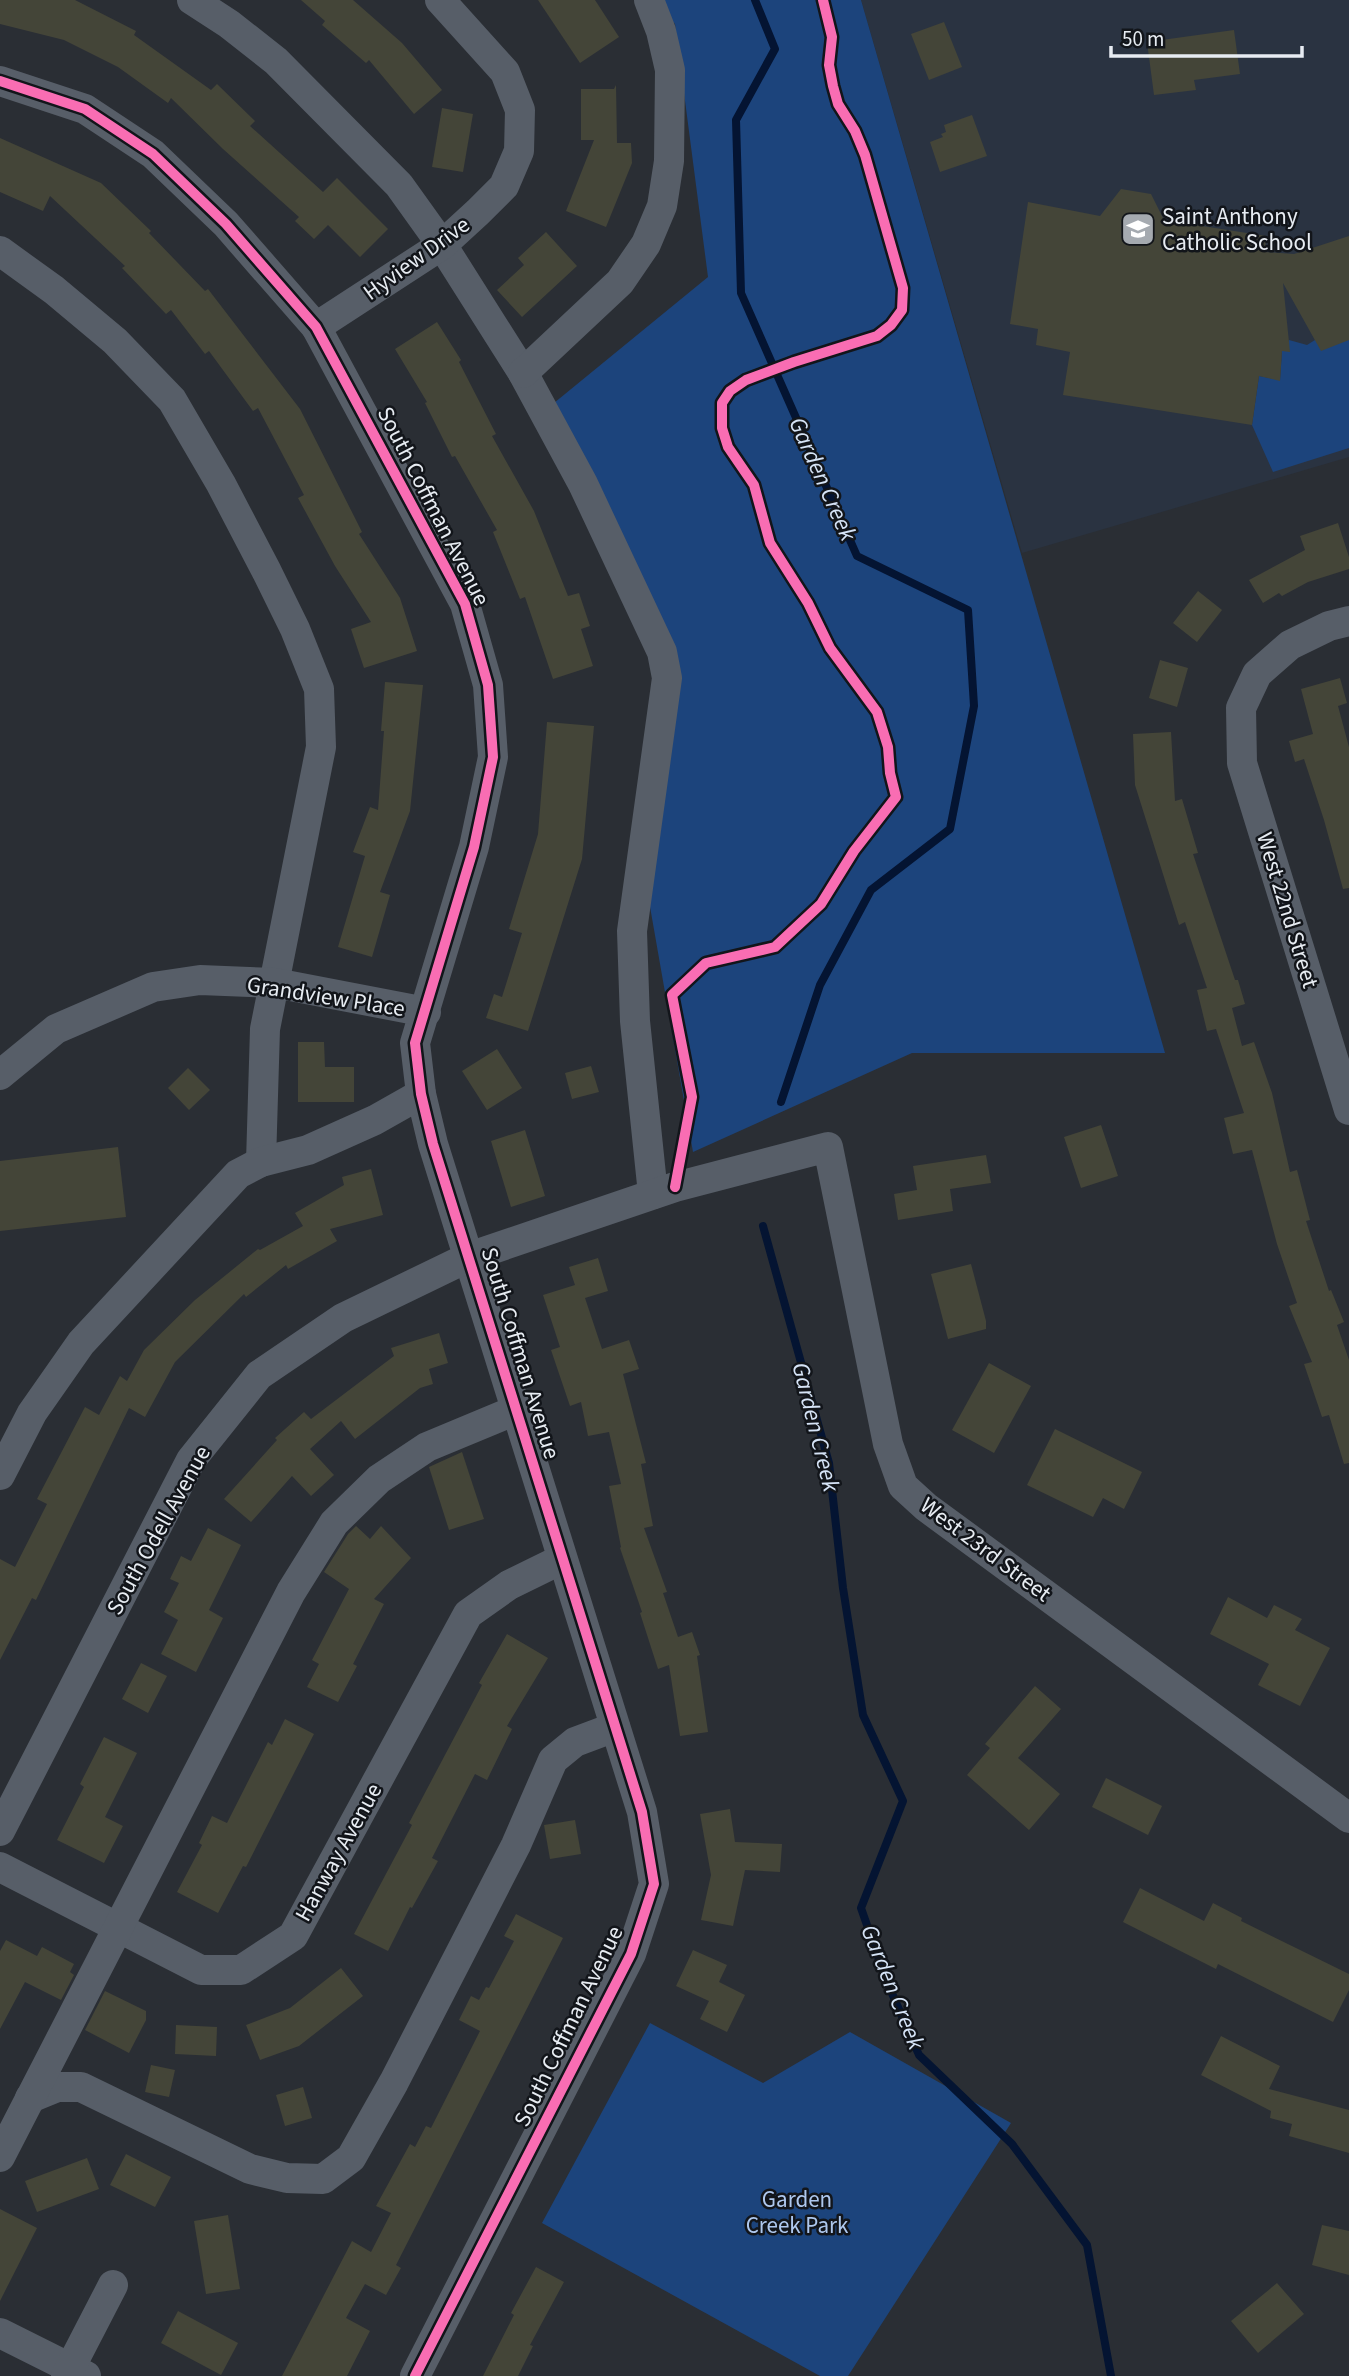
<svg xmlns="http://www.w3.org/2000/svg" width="1349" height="2376" font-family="'Source Sans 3',sans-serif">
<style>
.built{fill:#2a3341}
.green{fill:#1c447c}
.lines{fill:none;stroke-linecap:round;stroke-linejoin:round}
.stream{stroke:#041432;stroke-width:8}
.building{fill:#444538}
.minor{stroke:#575e68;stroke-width:30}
.cycleway-casing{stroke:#12151a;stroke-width:15}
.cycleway{stroke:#f96db3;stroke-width:10}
.labels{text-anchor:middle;stroke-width:5;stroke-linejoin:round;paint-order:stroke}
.poi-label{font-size:23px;fill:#e7ecf2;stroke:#12151a;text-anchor:start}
.street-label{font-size:23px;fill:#e7ecf2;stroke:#12151a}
.park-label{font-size:23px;fill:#aec8ee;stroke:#12151a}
.water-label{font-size:24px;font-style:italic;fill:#d6e4f7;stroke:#12151a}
</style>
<rect width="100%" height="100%" fill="#2a2e34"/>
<path class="built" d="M 861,0 L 1349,0 L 1349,457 L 1022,553 Z"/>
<g class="green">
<path d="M 654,0 L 861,0 L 1165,1053 L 912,1053 L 693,1152 L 649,901 L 677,663 L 554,403 L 708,277 L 675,24 Z"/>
<path d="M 1289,340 L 1307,345 L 1315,340 L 1349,340 L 1349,448 L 1273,472 L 1252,425 L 1259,376 L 1280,380 L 1282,351 Z"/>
<path d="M 650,2023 L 763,2083 L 850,2032 L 1011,2123 L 848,2376 L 820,2376 L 542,2223 Z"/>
</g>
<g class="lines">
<g class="stream">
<path d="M 755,0 L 775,49 L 736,120 L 741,293 L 857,556 L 968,610 L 974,706 L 950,829 L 871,890 L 820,985 L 781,1102"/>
<path d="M 763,1226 L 829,1463 L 843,1588 L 863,1715 L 903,1801 L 861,1908 L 887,1982 L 919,2055 L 1012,2144 L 1087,2245 L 1111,2376"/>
</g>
</g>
<g class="building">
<path d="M 0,0 L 75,0 L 136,31 L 134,35 L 211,90 L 217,84 L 255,121 L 250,126 L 323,192 L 337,178 L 388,229 L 360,257 L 328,225 L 314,239 L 295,221 L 299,217 L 223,149 L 171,98 L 168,103 L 118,67 L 64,40 L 0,24 Z"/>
<path d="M 301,0 L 353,0 L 402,43 L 442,90 L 414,114 L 369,60 L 366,63 L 322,25 L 325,21 Z"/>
<path d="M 538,0 L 595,0 L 619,37 L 580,63 Z"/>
<path d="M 944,22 L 962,67 L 929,80 L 911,34 Z"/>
<path d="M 1234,30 L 1240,74 L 1194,80 L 1196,90 L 1154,95 L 1147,42 Z"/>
<path d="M 616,85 L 617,143 L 631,143 L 632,163 L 606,227 L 566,211 L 594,140 L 581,140 L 581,89 L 614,89 Z"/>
<path d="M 442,108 L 473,114 L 463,172 L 432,167 Z"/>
<path d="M 972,115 L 987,156 L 940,172 L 930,142 L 943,137 L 941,134 L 946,132 L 944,125 Z"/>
<path d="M 0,138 L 101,183 L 151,231 L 149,233 L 205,291 L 208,289 L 300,409 L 362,532 L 359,534 L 400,598 L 417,651 L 364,668 L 351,629 L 371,622 L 335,566 L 298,498 L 304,495 L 258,408 L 253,411 L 209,351 L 205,354 L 171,310 L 166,314 L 122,268 L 125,266 L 50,196 L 43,211 L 0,192 Z"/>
<path d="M 1121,189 L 1151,194 L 1164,220 L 1266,236 L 1265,252 L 1294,254 L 1349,236 L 1349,340 L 1321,351 L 1283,283 L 1290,352 L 1282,351 L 1280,381 L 1259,376 L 1252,425 L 1063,395 L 1070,352 L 1036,345 L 1038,329 L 1010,324 L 1028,202 L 1100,216 Z"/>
<path d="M 546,232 L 577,266 L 522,317 L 497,290 L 524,265 L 518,258 Z"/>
<path d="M 437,322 L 461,360 L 459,362 L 496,434 L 492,436 L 534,511 L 568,596 L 579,593 L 590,626 L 581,629 L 593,666 L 553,679 L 525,597 L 520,599 L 493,532 L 497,530 L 455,456 L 452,457 L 425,403 L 427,402 L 395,349 Z"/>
<path d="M 1338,523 L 1349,557 L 1349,569 L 1308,582 L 1282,596 L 1279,593 L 1263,603 L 1249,580 L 1305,550 L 1300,536 Z"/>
<path d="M 1198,591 L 1222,610 L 1197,642 L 1173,623 Z"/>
<path d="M 1160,660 L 1188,668 L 1177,707 L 1149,698 Z"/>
<path d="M 1340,678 L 1347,703 L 1338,706 L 1349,747 L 1349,888 L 1343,889 L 1324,820 L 1304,759 L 1295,762 L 1289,741 L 1313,734 L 1301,689 Z"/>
<path d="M 385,682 L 423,685 L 410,811 L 380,892 L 390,895 L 372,957 L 338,947 L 365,856 L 353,852 L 370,807 L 378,810 L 384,731 L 381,731 Z"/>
<path d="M 547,722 L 594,726 L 582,859 L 528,1031 L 486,1018 L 494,994 L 502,997 L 522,933 L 509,929 L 538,834 Z"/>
<path d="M 1171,732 L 1175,801 L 1182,799 L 1198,853 L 1193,854 L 1235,980 L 1238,980 L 1245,1004 L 1232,1008 L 1242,1046 L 1254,1042 L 1272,1093 L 1290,1172 L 1297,1170 L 1310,1220 L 1306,1221 L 1329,1291 L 1331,1290 L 1344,1322 L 1337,1325 L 1349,1360 L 1349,1463 L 1344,1464 L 1329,1415 L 1322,1417 L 1304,1364 L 1312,1362 L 1289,1306 L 1297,1303 L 1277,1244 L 1252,1150 L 1233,1154 L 1224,1118 L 1244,1113 L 1216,1029 L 1207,1031 L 1197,990 L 1207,988 L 1185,922 L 1179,925 L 1135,785 L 1133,734 Z"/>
<path d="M 298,1042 L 324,1042 L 325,1067 L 354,1067 L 354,1102 L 298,1102 Z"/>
<path d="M 497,1049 L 522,1088 L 487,1110 L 462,1071 Z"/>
<path d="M 591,1066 L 599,1092 L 572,1099 L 565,1073 Z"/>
<path d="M 188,1068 L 210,1090 L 189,1110 L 168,1088 Z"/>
<path d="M 1101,1125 L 1118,1176 L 1081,1188 L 1064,1137 Z"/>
<path d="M 525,1130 L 545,1196 L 511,1207 L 491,1141 Z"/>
<path d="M 118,1147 L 126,1217 L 0,1231 L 0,1161 Z"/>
<path d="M 986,1155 L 991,1183 L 950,1189 L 953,1211 L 898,1220 L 894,1194 L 917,1190 L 913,1166 Z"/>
<path d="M 371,1169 L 383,1215 L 330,1229 L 337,1241 L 288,1269 L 286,1265 L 246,1297 L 244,1294 L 175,1362 L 145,1417 L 129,1408 L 36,1600 L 32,1598 L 0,1660 L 0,1559 L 15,1567 L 47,1504 L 37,1499 L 85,1407 L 99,1415 L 120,1376 L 127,1381 L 144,1350 L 195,1300 L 258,1249 L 260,1250 L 303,1226 L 295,1213 L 344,1185 L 342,1177 Z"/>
<path d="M 598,1258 L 608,1291 L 585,1298 L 602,1349 L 629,1340 L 639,1369 L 623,1374 L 646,1463 L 641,1464 L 653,1526 L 644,1528 L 667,1592 L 663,1593 L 678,1637 L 692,1632 L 700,1655 L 697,1656 L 708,1732 L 680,1736 L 669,1665 L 658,1669 L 640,1613 L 642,1612 L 620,1548 L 621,1547 L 609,1486 L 621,1484 L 609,1432 L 588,1436 L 581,1402 L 570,1406 L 551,1350 L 560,1347 L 543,1295 L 575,1285 L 569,1267 Z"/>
<path d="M 971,1264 L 986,1321 L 986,1329 L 948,1339 L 931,1274 Z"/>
<path d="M 439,1333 L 448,1363 L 429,1369 L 433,1384 L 420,1388 L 355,1439 L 341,1421 L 310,1449 L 334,1475 L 311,1496 L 292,1476 L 251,1522 L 224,1499 L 277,1440 L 275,1438 L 304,1412 L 311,1419 L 394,1356 L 391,1348 Z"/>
<path d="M 989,1363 L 1031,1386 L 994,1453 L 952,1430 Z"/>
<path d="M 1055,1429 L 1142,1472 L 1124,1509 L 1103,1498 L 1093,1517 L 1027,1485 Z"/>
<path d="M 462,1452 L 484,1519 L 449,1530 L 429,1467 Z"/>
<path d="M 356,1526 L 370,1539 L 381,1526 L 411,1558 L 374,1599 L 384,1604 L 353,1664 L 357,1666 L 338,1702 L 307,1687 L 319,1664 L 312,1660 L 349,1589 L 324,1572 L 348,1534 Z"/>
<path d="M 208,1528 L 241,1545 L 209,1610 L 223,1618 L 196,1672 L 161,1654 L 178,1620 L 164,1612 L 179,1583 L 170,1579 L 181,1556 L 191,1561 Z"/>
<path d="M 1228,1597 L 1267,1618 L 1274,1605 L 1302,1619 L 1295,1630 L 1330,1648 L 1300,1706 L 1258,1685 L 1269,1664 L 1210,1634 Z"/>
<path d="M 507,1634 L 548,1658 L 507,1726 L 512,1729 L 487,1780 L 475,1774 L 432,1858 L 438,1861 L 412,1908 L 410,1907 L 388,1951 L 354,1934 L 412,1825 L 409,1823 L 482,1685 L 479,1683 Z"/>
<path d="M 141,1663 L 167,1676 L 148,1713 L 122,1699 Z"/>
<path d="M 1035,1686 L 1061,1709 L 1018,1758 L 1060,1794 L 1029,1830 L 967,1775 L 990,1748 L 985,1744 Z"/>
<path d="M 285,1719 L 314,1734 L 246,1867 L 243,1866 L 218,1913 L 177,1892 L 202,1845 L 199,1843 L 212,1816 L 227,1823 L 268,1742 L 272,1745 Z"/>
<path d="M 104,1737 L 137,1753 L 105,1817 L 123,1826 L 104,1863 L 57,1840 L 84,1787 L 80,1784 Z"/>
<path d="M 1106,1778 L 1162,1806 L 1148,1835 L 1092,1807 Z"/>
<path d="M 730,1809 L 735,1842 L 782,1844 L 780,1872 L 745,1870 L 733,1926 L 701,1920 L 711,1875 L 700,1814 Z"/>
<path d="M 575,1820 L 581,1854 L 550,1859 L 544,1825 Z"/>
<path d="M 1140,1888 L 1204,1921 L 1213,1903 L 1242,1918 L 1241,1921 L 1349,1974 L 1349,1990 L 1333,2022 L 1218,1964 L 1216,1969 L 1123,1922 Z"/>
<path d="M 516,1914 L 563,1938 L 396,2265 L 401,2268 L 386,2295 L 365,2284 L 346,2318 L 370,2331 L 347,2376 L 282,2376 L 352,2241 L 371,2252 L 391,2213 L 376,2206 L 410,2144 L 415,2147 L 426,2126 L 431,2128 L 480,2031 L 459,2020 L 471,1996 L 479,2000 L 486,1987 L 489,1988 L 514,1941 L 504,1936 Z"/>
<path d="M 6,1940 L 37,1956 L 42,1947 L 74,1964 L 70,1972 L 74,1975 L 61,2000 L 25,1982 L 0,2029 L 0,1951 Z"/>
<path d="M 693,1950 L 727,1965 L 719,1982 L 745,1995 L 727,2032 L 700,2019 L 709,2001 L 676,1986 Z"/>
<path d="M 341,1968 L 363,1996 L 299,2046 L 260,2060 L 246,2025 L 290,2008 Z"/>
<path d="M 105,1991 L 146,2011 L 146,2020 L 129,2053 L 85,2030 Z"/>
<path d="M 176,2025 L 217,2027 L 216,2056 L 175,2054 Z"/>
<path d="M 1221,2036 L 1280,2066 L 1269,2089 L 1349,2110 L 1349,2153 L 1289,2136 L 1292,2124 L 1270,2118 L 1271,2111 L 1201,2075 Z"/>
<path d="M 151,2065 L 175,2070 L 169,2097 L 145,2092 Z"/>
<path d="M 303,2087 L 312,2118 L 285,2126 L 276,2095 Z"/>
<path d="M 126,2154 L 171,2177 L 155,2207 L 110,2185 Z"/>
<path d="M 87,2158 L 99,2189 L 37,2212 L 25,2181 Z"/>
<path d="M 0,2209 L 37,2228 L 0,2301 Z"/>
<path d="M 228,2215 L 240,2289 L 206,2294 L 194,2221 Z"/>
<path d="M 1322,2225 L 1349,2231 L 1349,2275 L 1312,2265 Z"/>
<path d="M 536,2267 L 564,2282 L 530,2345 L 533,2346 L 518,2376 L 483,2376 L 514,2315 L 511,2313 Z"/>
<path d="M 1277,2283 L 1304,2314 L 1258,2353 L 1231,2321 Z"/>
<path d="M 178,2311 L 238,2343 L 221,2375 L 161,2343 Z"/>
</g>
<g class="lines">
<g class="minor">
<path d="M 192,0 L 229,24 L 276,61 L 399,185 L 442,245 L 523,373 L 583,484 L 662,652 L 667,678 L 632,931 L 635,1021 L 653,1194"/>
<path d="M 0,81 L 85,109 L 153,154 L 226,224 L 316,327 L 465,604 L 488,685 L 493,757 L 474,847 L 415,1043 L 421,1094 L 433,1144 L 642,1812 L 654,1884 L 631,1954 L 415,2376"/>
<path d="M 0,251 L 54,290 L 115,341 L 172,400 L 221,484 L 267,572 L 295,629 L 319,689 L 321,747 L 265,1029 L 261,1162"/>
<path d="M 316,327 L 442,245 L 478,212 L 504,186 L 519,151 L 520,110 L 505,72 L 440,0"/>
<path d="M 523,373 L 620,282 L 646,244 L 662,206 L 669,161 L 670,70 L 661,31 L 649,0"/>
<path d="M 1349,621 L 1329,626 L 1290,645 L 1257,674 L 1241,708 L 1242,763 L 1349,1110"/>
<path d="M 0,1075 L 56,1029 L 153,987 L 200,980 L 275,983 L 426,1012"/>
<path d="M 0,1475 L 32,1413 L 81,1343 L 238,1174 L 261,1162 L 308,1150 L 375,1120 L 421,1094"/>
<path d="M 0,1831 L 191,1460 L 259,1375 L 343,1318 L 469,1257 L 675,1187 L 828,1147 L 888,1444 L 903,1486 L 926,1507 L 1349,1818"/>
<path d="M 0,1867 L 201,1970 L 241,1970 L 293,1936 L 468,1614 L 509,1585 L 562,1559"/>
<path d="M 30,2098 L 57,2087 L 81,2087 L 250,2169 L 287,2178 L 323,2179 L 351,2158 L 394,2082 L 516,1845 L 553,1760 L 575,1742 L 615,1727"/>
<path d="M 0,2157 L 291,1592 L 334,1523 L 379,1479 L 427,1447 L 516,1410"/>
<path d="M 0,2333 L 86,2376"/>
<path d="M 66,2376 L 113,2285"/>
</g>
<g class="cycleway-casing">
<g id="cycleway">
<path d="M 0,81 L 85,109 L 153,154 L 226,224 L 316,327 L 465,604 L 488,685 L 493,757 L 474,847 L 415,1043 L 421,1094 L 433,1144 L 642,1812 L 654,1884 L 631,1954 L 415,2376"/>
<path d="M 675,1187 L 692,1097 L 672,995 L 706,963 L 775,947 L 821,904 L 854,851 L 896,797 L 890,773 L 888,747 L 877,712 L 830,648 L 808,603 L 770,543 L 754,485 L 728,447 L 722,428 L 722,403 L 730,391 L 746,380 L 794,362 L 877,336 L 891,325 L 902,310 L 903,288 L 865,155 L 855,131 L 838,104 L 833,86 L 829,65 L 832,37 L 823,0"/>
</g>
</g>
<use href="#cycleway" class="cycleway"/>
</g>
<defs>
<g id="school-square" transform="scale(1.75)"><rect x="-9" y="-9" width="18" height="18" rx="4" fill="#a5aab0" stroke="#12151a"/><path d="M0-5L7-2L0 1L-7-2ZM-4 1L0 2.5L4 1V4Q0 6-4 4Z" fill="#fff"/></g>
</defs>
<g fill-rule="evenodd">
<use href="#school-square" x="1138" y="229"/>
</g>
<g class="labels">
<g class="poi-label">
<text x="1162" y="224">Saint Anthony<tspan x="1162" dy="26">Catholic School</tspan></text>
</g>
<g class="street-label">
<text transform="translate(416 258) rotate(-36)" y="8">Hyview Drive</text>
<text transform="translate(434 506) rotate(63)" y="8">South Coffman Avenue</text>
<text transform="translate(1288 910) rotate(73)" y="8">West 22nd Street</text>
<text transform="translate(326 996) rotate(9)" y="8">Grandview Place</text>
<text transform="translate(521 1353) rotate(73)" y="8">South Coffman Avenue</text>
<text transform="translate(158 1530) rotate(-61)" y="8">South Odell Avenue</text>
<text transform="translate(986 1549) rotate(37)" y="8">West 23rd Street</text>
<text transform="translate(338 1852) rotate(-61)" y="8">Hanway Avenue</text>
<text transform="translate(568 2026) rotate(-64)" y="8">South Coffman Avenue</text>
</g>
<g class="park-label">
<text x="797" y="2207">Garden<tspan x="797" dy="26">Creek Park</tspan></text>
</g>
<g class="water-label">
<text transform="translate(823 479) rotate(66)" y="8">Garden Creek</text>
<text transform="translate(816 1427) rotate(76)" y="8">Garden Creek</text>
<text transform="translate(893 1987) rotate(68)" y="8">Garden Creek</text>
</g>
</g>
<path d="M1111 46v10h191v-10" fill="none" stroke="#e7ecf2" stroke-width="3.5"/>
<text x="1122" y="46" font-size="21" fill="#e7ecf2" stroke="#12151a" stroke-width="5" paint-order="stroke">50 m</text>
</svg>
